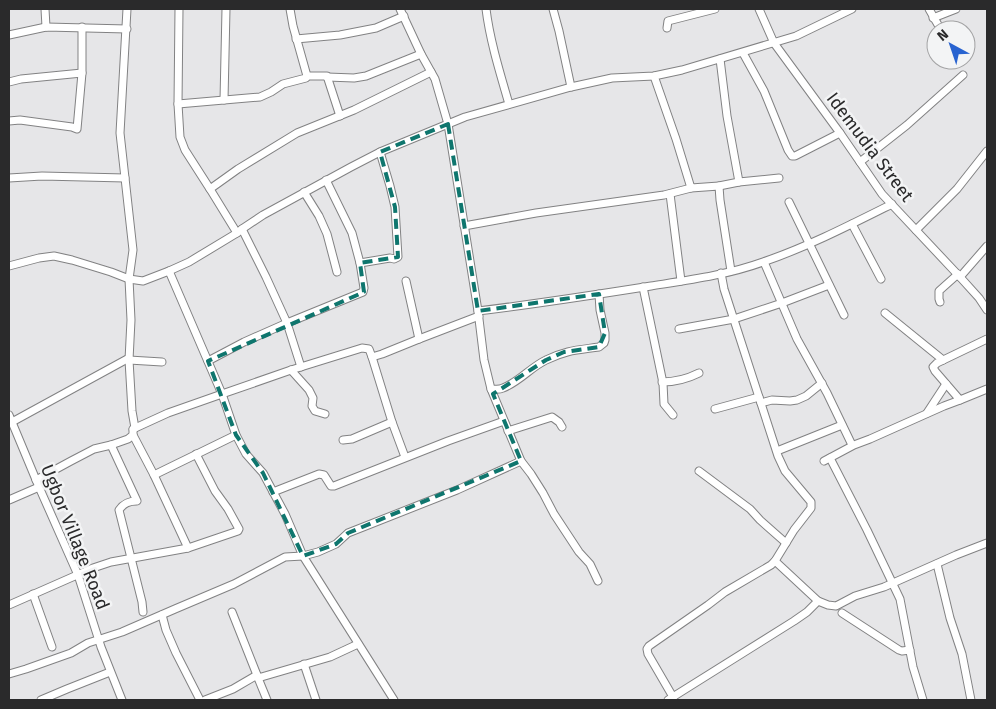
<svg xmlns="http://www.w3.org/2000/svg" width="996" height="709" font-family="'Fira Sans',sans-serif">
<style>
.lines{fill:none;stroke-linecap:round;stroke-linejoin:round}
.minor-casing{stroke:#828283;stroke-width:9}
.minor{stroke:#fff;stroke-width:7}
.marked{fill:none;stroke:#0f766e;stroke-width:4;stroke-dasharray:10 6;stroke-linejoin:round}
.labels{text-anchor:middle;stroke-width:5;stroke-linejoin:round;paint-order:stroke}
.street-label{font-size:18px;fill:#2a2a2b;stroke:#f3f4f5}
</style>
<rect width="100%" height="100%" fill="#e6e6e8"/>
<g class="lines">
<g class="minor-casing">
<g id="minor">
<path d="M 45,9 L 46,27"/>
<path d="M 179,9 L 178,104 L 180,137 L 185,150 L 210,189"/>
<path d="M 400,9 L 421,54 L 435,79 L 448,124 L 478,311 L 484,360 L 491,389 L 521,461 L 531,474 L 543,493 L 554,514 L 579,552 L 590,564 L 598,581"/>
<path d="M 486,9 C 490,41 500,73 509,104"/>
<path d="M 553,9 L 559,31 L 571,87"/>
<path d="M 759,9 L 774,43 L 840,133 L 882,194 L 960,277 L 979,298 L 987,310"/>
<path d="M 929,9 L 941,30"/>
<path d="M 933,18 L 956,9"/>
<path d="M 667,28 L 668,21 L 715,9"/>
<path d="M 9,35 L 46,27 L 127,29"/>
<path d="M 296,39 L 340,35 L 376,28 L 404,16"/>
<path d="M 743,53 L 764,91 L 788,150 L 792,156 L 795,156 L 840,133"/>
<path d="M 720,59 L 727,116 L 739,182"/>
<path d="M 307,76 L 327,76 L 340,116"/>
<path d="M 654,76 L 676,139 L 691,188 L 719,186 L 720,200 L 731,271"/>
<path d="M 327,77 L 354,78 L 366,76 L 421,54"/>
<path d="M 9,82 L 21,79 L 82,73"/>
<path d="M 224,100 L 226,9"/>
<path d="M 178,104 L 260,97 L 271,92 L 283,84 L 306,78 L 307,76 L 293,26 L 290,9"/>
<path d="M 9,121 L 20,120 L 72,127 L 77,129 L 82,73 L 82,27"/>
<path d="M 860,162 L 907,125 L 963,75"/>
<path d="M 9,178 L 42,176 L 125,178"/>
<path d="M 719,186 L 739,182 L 779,178"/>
<path d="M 304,192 L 319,216 L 327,234 L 337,272"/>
<path d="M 670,194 L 681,281"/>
<path d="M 789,202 L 844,315"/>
<path d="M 852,224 L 881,279"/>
<path d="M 464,226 L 536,213 L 664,195 L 691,188"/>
<path d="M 242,229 L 266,277 L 287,323 L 301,367"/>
<path d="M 916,230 L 957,189 L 987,151"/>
<path d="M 237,233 L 210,189 L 238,169 L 297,133 L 354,110 L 431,72"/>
<path d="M 764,262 L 797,339 L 827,393 L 852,445"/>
<path d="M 360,263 L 390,258 L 394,259 L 398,257 L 395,207 L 390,186 L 380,152"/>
<path d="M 9,266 L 39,258 L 54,256 L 72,260 L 111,272 L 129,279 L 143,281 L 169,271 L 189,262 L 237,233 L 242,229 L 263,215 L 351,167 L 380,152 L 465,117 L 571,87 L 612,78 L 654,76 L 682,70 L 796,36 L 852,9"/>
<path d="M 169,271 L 222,394 L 236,435 L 246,454 L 263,473 L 285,514 L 303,556 L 394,700"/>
<path d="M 960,277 L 987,246"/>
<path d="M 406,281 L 419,339"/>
<path d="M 643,287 L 663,383 L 664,404 L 673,415"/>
<path d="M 940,302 L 939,299 L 939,291 L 958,274"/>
<path d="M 478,311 C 536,304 594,295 651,286 C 689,280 727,275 763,262 C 807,247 850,225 892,204"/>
<path d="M 885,313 L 943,360"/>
<path d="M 679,329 L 734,319 L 782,303 L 829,285"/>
<path d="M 372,357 L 382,354 L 419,339 L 479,316"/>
<path d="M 129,360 L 162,362"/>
<path d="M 208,361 L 244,342 L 287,323 L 363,292 L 364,288 L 360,263 L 352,233 L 326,180"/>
<path d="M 291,370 L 309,390 L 313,398 L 312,406 L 315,411 L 325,414"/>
<path d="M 662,382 C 676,382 687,379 699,373"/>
<path d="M 491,389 C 495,389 499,390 503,388 C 519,382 531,367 546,360 C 566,350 578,350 599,347 L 604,343 L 605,340 L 605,333 L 600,310 L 599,294"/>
<path d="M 960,400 L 987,389"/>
<path d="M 761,403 L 772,400 L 790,401 L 797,400 L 806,396 L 822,383"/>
<path d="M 715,409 L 759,397"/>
<path d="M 927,413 L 946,384"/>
<path d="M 9,415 L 39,487 L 78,575 L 101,647 L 122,700"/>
<path d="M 12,422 L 129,358"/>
<path d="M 133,429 L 168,413 L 222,394 L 291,370 L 362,348 L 369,349 L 372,357 L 392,422 L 405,457"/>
<path d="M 508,431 L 552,417 L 559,422 L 562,427"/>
<path d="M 133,435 L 154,475 L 188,548"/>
<path d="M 343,440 L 352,439 L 392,422"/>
<path d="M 111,445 L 137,501 C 129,501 124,503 119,510 L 142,602 L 143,612"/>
<path d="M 777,451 L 842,425"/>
<path d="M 830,458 L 867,530 L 900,599 L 913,667 L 923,700"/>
<path d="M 824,461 L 854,445 L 870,439 L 944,406 L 960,400 L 935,371 L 933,367 L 937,363 L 987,339"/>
<path d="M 699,471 L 750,509 L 760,520 L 786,543"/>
<path d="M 154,475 L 236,435"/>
<path d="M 36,480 L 71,461 L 94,449 L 111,445 L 128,439 L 133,435 L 133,430 L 135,428 L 132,411 L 129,360 L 131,320 L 129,279 L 133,250 L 120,133 L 127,9"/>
<path d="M 273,492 L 319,474 L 324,475 L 331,486 L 334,486 L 448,441 L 504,421"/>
<path d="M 9,500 L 39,487"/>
<path d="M 937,564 L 950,618 L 962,654 L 971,700"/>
<path d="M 33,594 L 52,647"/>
<path d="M 818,601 L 828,605 L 836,606 L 855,596 L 884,587 L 956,555 L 987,543"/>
<path d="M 9,605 L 93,568 L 111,562 L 188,548 L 238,531 L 239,529 L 228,509 L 215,491 L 196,454"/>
<path d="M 232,612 L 257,675"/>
<path d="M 842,613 L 899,650 L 902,651 L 910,650"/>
<path d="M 162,615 L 166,630 L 176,653 L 200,700"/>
<path d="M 304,664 L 316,700"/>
<path d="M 9,674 L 26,669 L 71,653 L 88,643 L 122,632 L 175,609 L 234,584 L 285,557 L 303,556 L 318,552 L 336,544 L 348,533 L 457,490 L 521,461"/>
<path d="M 258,678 L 267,700"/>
<path d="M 41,700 L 67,689 L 110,672"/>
<path d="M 205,700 L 233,689 L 257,675 L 258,678 L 330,657 L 358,644"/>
<path d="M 668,700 L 794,621 L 807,612 L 818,601 L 775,561"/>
<path d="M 673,700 L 673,697 L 648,654 L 647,649 L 649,646 L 708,605 L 725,592 L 771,565 L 775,561 L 794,530 L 811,508 L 811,502 L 785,471 L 778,456 L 724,289 L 721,273"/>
</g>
</g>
<use href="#minor" class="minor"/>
</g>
<path class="marked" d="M 448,124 L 478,311 L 599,294 L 605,333 L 599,347 L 564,352 L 546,360 L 493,394 L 521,461 L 348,533 L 336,544 L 303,556 L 263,473 L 236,435 L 208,361 L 364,292 L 360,263 L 398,257 L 395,207 L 380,152 Z"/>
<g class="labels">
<g class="street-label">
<text transform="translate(870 147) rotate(53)" y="6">Idemudia Street</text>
<text transform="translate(75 537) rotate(68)" y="6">Ugbor Village Road</text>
</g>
</g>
<rect width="996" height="709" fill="none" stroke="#2a2a2b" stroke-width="20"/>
<g transform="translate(951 45) rotate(320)"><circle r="24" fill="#f3f4f5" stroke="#a3a3a4"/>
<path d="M0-4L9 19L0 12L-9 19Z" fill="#2863d0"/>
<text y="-8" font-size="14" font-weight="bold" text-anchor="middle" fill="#2a2a2b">N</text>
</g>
</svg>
